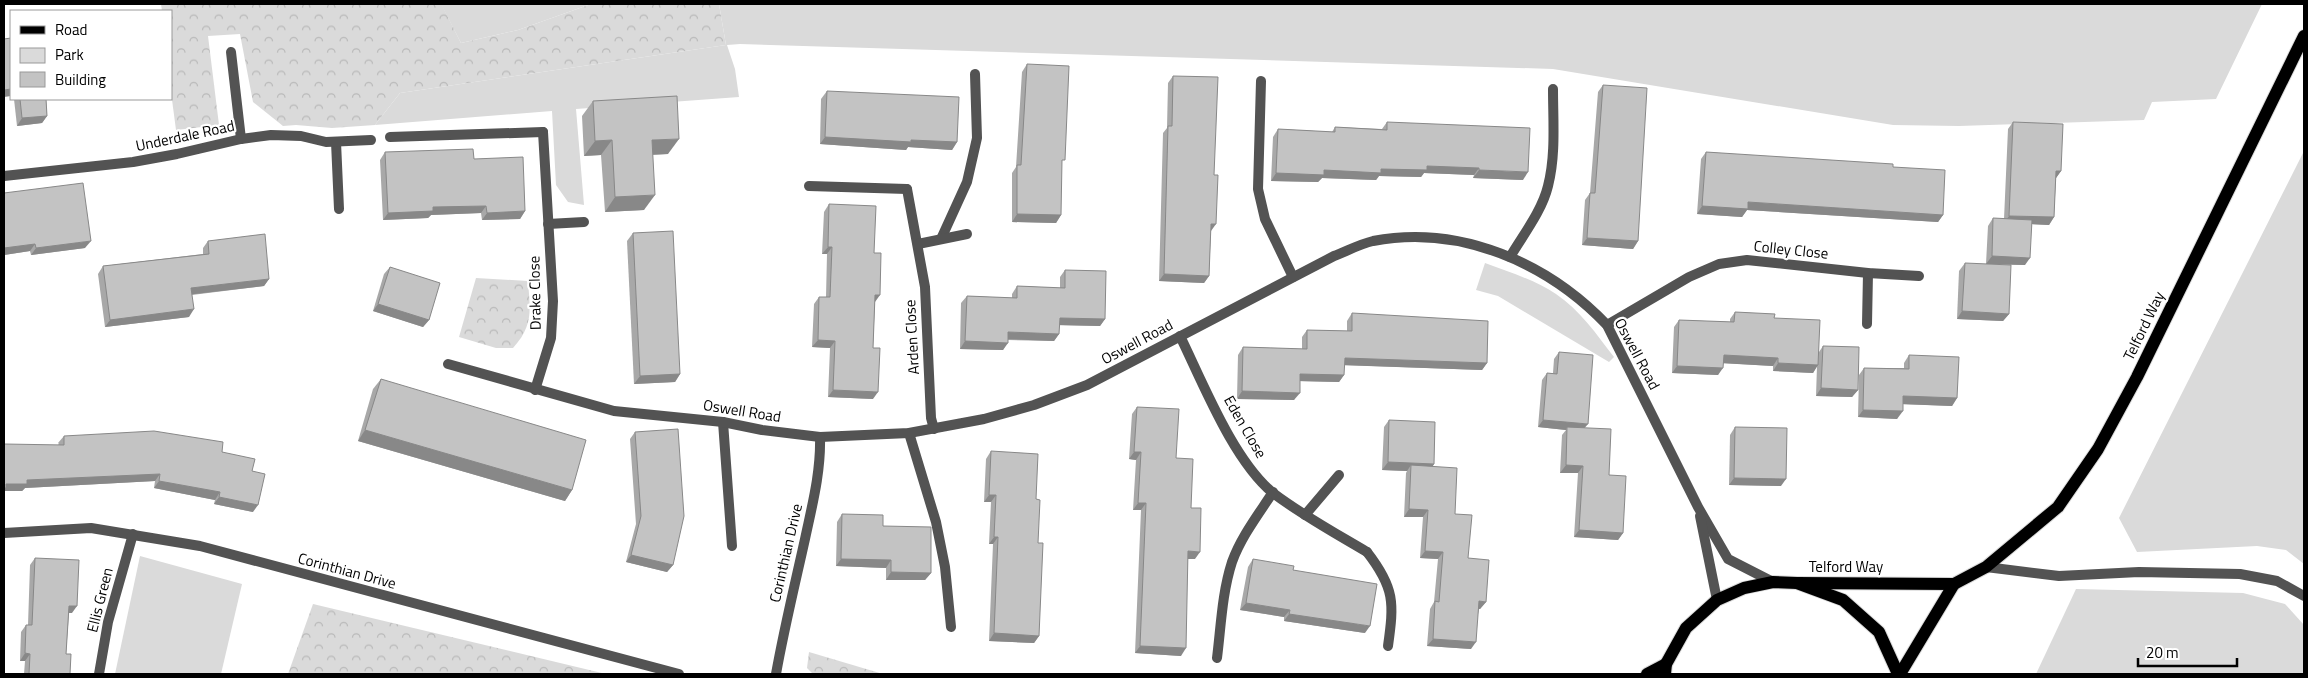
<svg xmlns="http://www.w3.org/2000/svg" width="2308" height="678" font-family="'Titillium Web',sans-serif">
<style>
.green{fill:#dadada}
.forest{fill:url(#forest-crowns)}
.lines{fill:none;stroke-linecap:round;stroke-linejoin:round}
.primary-casing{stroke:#dbdbdb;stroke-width:14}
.lane{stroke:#535353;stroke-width:10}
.street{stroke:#535353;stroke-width:10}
.primary{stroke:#000;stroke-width:12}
.wall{fill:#a8a8a8}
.shaded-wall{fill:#888}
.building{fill:#c3c3c3;stroke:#888}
.labels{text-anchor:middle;stroke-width:4.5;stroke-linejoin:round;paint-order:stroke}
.street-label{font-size:15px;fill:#000;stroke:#fff}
</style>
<defs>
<pattern id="forest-crowns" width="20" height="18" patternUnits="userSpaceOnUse" patternTransform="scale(1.25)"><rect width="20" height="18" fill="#dadada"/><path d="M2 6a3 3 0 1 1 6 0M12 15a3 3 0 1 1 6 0" fill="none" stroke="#b9b9b9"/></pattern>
</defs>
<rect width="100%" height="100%" fill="#fff"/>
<g class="green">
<path d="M 432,4 L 591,4 L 518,30 L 461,43 L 442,6 Z"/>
<path d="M 719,4 L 2262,4 L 2216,99 L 2152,102 L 2144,120 L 1959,126 L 1893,125 L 1553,69 L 740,44 L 727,45 L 735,69 L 739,97 L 576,109 L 584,205 L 568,202 L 556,185 L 552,111 L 375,125 L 400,93 L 726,45 Z"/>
<path d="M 2304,151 L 2304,564 L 2286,550 L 2257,546 L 2137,552 L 2119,518 Z"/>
<path d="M 1485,263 C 1509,272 1535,280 1556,294 C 1580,310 1597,335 1614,357 L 1609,362 L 1498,296 L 1476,290 Z"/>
<path d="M 140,556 L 242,584 L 221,674 L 115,674 Z"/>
<path d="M 2076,589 L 2243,593 L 2285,604 L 2304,625 L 2304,674 L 2036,674 Z"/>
</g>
<g class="forest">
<path d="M 161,4 L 432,4 L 442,5 L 461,43 L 518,30 L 591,4 L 719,4 L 726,45 L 400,93 L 375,125 L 332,128 L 296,125 L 283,126 L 253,102 L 240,34 L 208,36 L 219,125 L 176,130 L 171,92 L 171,11 L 162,11 Z"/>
<path d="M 476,278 L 528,281 C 530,309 534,325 513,348 L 496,348 L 459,337 Z"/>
<path d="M 313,604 L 606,674 L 288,674 Z"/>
<path d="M 809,652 L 883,674 L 813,674 L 807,668 Z"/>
</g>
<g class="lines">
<g class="primary-casing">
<g id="primary">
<path d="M 1797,583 L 1954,584 L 1986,567 L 2058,507 L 2098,449 L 2137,377 L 2304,36"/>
<path d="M 1647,674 L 1666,664"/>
<path d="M 1665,674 L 1666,664 L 1686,628 L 1717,600 L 1744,588 L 1773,582 L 1797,583 L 1843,600 L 1879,632 L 1898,674"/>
<path d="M 1900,674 L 1954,584"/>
</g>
</g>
<g class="lane">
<path d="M 231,52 L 241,139"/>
<path d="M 1261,81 L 1258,189 L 1265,219 L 1293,277"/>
<path d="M 390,137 L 543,132"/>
<path d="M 809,186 L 907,189"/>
<path d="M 941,239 L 967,182 L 977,138 L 975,74"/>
<path d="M 1510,257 C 1523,235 1542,211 1548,186 C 1556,155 1553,121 1553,89"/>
<path d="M 723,422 L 732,546"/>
<path d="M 909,433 L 936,522 L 945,567 L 951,627"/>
<path d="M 1367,552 C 1395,588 1394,603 1388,646"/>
<path d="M 1986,567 L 2059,576 L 2139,572 L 2240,574 L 2277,581 L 2304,596"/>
<path d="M 1217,658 C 1221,626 1222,593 1232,562 C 1241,537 1258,515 1273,492"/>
</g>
<g class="street">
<path d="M 336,142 L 339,209"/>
<path d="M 4,176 L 133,162 L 177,154 L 241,139 L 271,135 L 301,136 L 326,142 L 371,140"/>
<path d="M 907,189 L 925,287 L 931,418 L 934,429"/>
<path d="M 548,224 L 584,222"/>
<path d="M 918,244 L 967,234"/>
<path d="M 1867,324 L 1868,273"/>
<path d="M 1607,325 L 1689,277 L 1719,264 L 1747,260 L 1868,273 L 1919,276"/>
<path d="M 1180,336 C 1203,383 1233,460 1273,493 C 1302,515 1335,533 1367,552"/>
<path d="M 448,364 L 614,411 L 723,422 L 762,430 L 820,437 L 909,433 L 984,419 L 1034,405 L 1087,385 L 1334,256 C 1347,251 1360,244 1373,241 C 1460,224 1548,263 1607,325 L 1698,507 L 1728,559 L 1773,582"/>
<path d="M 535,390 L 551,338 L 553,301 L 543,132"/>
<path d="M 1305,515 L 1339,475"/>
<path d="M 1700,516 L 1717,600"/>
<path d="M 4,533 L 91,528 L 200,546 L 679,674"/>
<path d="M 99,674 L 108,622 L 133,534"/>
<path d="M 776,674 C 784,629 795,584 805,539 C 812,506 821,472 820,437"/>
</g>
<use href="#primary" class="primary"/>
</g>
<g class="wall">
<path d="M 1027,64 L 1061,215 L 1056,223 L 1012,222 L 1012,173 L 1016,167 L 1022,72 Z"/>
<path d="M 1173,76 L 1211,231 L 1209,276 L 1204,283 L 1159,281 L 1163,133 L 1167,128 L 1168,83 Z"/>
<path d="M 1603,85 L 1638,241 L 1633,249 L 1582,245 L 1585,200 L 1590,193 L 1598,92 Z"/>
<path d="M 827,91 L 957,142 L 952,150 L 908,147 L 906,150 L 820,144 L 821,99 Z"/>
<path d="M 14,99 L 46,99 L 47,116 L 42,123 L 17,126 Z"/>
<path d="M 593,101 L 668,154 L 653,155 L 644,210 L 605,212 L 601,155 L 584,156 L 582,116 Z"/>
<path d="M 1387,122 L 1523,180 L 1473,178 L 1474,175 L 1424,173 L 1421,177 L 1379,176 L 1376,180 L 1322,178 L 1318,182 L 1271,181 L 1273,137 L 1278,129 L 1332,132 L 1335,127 L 1382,129 Z"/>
<path d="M 2013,122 L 2061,171 L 2056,178 L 2054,217 L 2049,225 L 2032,224 L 2025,265 L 1986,264 L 1988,226 L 1993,218 L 2004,219 L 2008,129 Z"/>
<path d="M 385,152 L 474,159 L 525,211 L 520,219 L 482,220 L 481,213 L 431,215 L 428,218 L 383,220 L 380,160 Z"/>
<path d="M 1706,152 L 1893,167 L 1943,215 L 1938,222 L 1747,210 L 1742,217 L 1697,214 L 1701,159 Z"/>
<path d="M 4,193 L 85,248 L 31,255 L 30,251 L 4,255 Z"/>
<path d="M 829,204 L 874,253 L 875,302 L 873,348 L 873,399 L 828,397 L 830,348 L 812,347 L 814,304 L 819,297 L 826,297 L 827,254 L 822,254 L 824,212 Z"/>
<path d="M 633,233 L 680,374 L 675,382 L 634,384 L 627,241 Z"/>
<path d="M 208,241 L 269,279 L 264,286 L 192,295 L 189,317 L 105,327 L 98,274 L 103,266 L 203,254 L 203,248 Z"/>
<path d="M 1965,263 L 2009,314 L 2003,321 L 1957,319 L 1959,271 Z"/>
<path d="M 390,267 L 429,320 L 423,327 L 373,311 L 384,274 Z"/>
<path d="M 1065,270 L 1105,319 L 1100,326 L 1059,325 L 1059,334 L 1054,341 L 1008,340 L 1003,350 L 960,349 L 961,303 L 967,296 L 1012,298 L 1012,294 L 1017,286 L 1060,288 L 1060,277 Z"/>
<path d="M 1735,312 L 1774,318 L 1819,352 L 1823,346 L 1858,390 L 1852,397 L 1816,396 L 1817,366 L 1813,373 L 1773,371 L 1773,366 L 1723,363 L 1718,375 L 1672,373 L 1674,327 L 1679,320 L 1730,322 L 1730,319 Z"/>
<path d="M 1352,313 L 1487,363 L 1482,370 L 1344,365 L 1344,375 L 1339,382 L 1300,381 L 1294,400 L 1237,399 L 1238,355 L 1243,347 L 1302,349 L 1302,337 L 1307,330 L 1347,331 L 1347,321 Z"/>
<path d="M 1559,352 L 1584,428 L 1609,475 L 1623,533 L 1618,540 L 1574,537 L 1578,473 L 1560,473 L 1562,435 L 1566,430 L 1538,427 L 1542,380 L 1547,373 L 1553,373 L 1554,359 Z"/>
<path d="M 1909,355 L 1957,398 L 1952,406 L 1903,404 L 1897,419 L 1858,417 L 1859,375 L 1864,368 L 1904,368 L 1904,363 Z"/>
<path d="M 381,379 L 572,490 L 565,501 L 358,441 L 373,389 Z"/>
<path d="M 1137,407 L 1176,458 L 1191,508 L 1195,559 L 1188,559 L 1181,656 L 1135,653 L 1141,510 L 1133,510 L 1136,460 L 1129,459 L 1132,414 Z"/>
<path d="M 1389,420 L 1434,464 L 1432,467 L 1455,514 L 1468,558 L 1486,602 L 1480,609 L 1479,609 L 1471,649 L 1427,646 L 1430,609 L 1434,602 L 1438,559 L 1420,558 L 1423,517 L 1404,517 L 1406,473 L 1407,471 L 1382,470 L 1384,427 Z"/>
<path d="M 1735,427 L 1781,486 L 1729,485 L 1730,435 Z"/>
<path d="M 635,432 L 673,565 L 667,572 L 626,562 L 636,524 L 630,439 Z"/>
<path d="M 64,436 L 222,452 L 252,471 L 253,512 L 214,504 L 215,500 L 154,488 L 155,481 L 25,488 L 22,491 L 4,491 L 59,444 L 58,443 Z"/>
<path d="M 991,451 L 1036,499 L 1038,543 L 1039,636 L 1034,643 L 989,641 L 993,544 L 989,544 L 991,502 L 984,502 L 986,459 Z"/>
<path d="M 842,514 L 883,526 L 931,573 L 925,580 L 886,580 L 886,568 L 836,566 L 837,522 Z"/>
<path d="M 35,558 L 72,613 L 69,613 L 66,654 L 70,674 L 24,674 L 25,661 L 20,661 L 21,632 L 26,625 L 28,625 L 30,565 Z"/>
<path d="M 1253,559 L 1293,570 L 1365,633 L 1284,621 L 1284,617 L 1240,610 L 1248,567 Z"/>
</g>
<g class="shaded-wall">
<path d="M 11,89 L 11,96 L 4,97 L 4,90 Z"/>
<path d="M 47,116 L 42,123 L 17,126 L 22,118 Z"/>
<path d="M 825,137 L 911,140 L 957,142 L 952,150 L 908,147 L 906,150 L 820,144 Z"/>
<path d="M 679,139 L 668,154 L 641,155 L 652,140 Z"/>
<path d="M 612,140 L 601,155 L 584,156 L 595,141 Z"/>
<path d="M 1427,166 L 1479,168 L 1474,175 L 1424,173 L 1421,177 L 1379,176 L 1376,180 L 1322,178 L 1318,182 L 1271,181 L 1276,173 L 1324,170 L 1381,169 Z"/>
<path d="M 1479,170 L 1528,172 L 1523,180 L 1473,178 Z"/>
<path d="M 2056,171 L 2061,171 L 2056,178 Z"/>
<path d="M 655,195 L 644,210 L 605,212 L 615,197 Z"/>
<path d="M 1748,202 L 1943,215 L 1938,222 L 1747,210 L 1742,217 L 1697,214 L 1702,206 Z"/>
<path d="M 486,206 L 481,213 L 431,215 L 428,218 L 383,220 L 388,213 L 433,207 Z"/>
<path d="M 525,211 L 520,219 L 482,220 L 487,213 Z"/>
<path d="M 1017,214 L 1061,215 L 1056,223 L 1012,222 Z"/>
<path d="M 2009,216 L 2054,217 L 2049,225 L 2004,223 Z"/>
<path d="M 1211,224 L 1216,224 L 1211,231 Z"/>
<path d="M 1587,238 L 1638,241 L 1633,249 L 1582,245 Z"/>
<path d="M 91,241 L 85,248 L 31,255 L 36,248 Z"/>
<path d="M 35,244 L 30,251 L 4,255 L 4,248 Z"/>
<path d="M 828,247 L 832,247 L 827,254 L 822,254 Z"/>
<path d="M 1992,256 L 2030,258 L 2025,265 L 1986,264 Z"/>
<path d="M 1164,274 L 1209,276 L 1204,283 L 1159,281 Z"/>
<path d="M 269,279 L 264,286 L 186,295 L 191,288 Z"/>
<path d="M 875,295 L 880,295 L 875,302 Z"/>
<path d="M 378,304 L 429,320 L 423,327 L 373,311 Z"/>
<path d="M 194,309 L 189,317 L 105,327 L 110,320 Z"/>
<path d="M 1962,311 L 2009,314 L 2003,321 L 1957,319 Z"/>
<path d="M 1060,318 L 1105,319 L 1100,326 L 1054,325 Z"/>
<path d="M 1008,332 L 1059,334 L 1054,341 L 1003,339 Z"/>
<path d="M 818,340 L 835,341 L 830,348 L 812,347 Z"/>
<path d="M 965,341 L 1008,343 L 1003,350 L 960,349 Z"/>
<path d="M 1724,355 L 1778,358 L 1773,366 L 1719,363 Z"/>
<path d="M 1345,358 L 1487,363 L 1482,370 L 1339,365 Z"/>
<path d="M 1778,363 L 1818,365 L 1813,373 L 1773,371 Z"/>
<path d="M 1677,366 L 1723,368 L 1718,375 L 1672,373 Z"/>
<path d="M 680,374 L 675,382 L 634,384 L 640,376 Z"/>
<path d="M 1300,374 L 1344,375 L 1339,382 L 1295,381 Z"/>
<path d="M 1821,388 L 1858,390 L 1852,397 L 1816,396 Z"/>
<path d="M 833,390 L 878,392 L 873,399 L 828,397 Z"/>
<path d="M 1242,391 L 1300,393 L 1294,400 L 1237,399 Z"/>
<path d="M 1903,396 L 1957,398 L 1952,406 L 1898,404 Z"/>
<path d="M 1863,410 L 1903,411 L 1897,419 L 1858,417 Z"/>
<path d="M 1543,420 L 1588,424 L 1582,431 L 1567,427 L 1566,430 L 1538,427 Z"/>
<path d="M 365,430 L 572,490 L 565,501 L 358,441 Z"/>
<path d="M 1134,452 L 1141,452 L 1136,460 L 1129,459 Z"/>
<path d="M 1388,462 L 1434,464 L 1429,472 L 1411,465 L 1407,471 L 1382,470 Z"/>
<path d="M 1566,465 L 1583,466 L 1578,473 L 1560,473 Z"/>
<path d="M 160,474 L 155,481 L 25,488 L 22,491 L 4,491 L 4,487 L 6,484 L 27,480 Z"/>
<path d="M 1734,478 L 1786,479 L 1781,486 L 1729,485 Z"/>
<path d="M 159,481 L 220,492 L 215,500 L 154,488 Z"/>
<path d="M 989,495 L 996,495 L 991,502 L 984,502 Z"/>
<path d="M 219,497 L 258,505 L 253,512 L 214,504 Z"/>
<path d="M 1138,503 L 1146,503 L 1141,510 L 1133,510 Z"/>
<path d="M 1409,509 L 1428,510 L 1423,517 L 1404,517 Z"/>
<path d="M 1579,530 L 1623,533 L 1618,540 L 1574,537 Z"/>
<path d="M 994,537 L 998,537 L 993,544 L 989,544 Z"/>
<path d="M 1188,551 L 1200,552 L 1195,559 L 1183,559 Z"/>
<path d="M 1425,551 L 1443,552 L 1438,559 L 1420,558 Z"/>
<path d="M 631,555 L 673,565 L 667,572 L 626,562 Z"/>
<path d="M 841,559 L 891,560 L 886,568 L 836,566 Z"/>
<path d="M 891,572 L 931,573 L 925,580 L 886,580 Z"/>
<path d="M 1479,601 L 1486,602 L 1480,609 L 1474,609 Z"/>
<path d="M 1246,603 L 1290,610 L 1284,617 L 1240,610 Z"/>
<path d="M 69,606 L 77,606 L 72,613 L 64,613 Z"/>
<path d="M 1289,614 L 1370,626 L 1365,633 L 1284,621 Z"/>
<path d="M 994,633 L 1039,636 L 1034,643 L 989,641 Z"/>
<path d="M 1433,639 L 1476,642 L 1471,649 L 1427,646 Z"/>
<path d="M 1140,646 L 1186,648 L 1181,656 L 1135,653 Z"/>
<path d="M 25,653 L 30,654 L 25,661 L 20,661 Z"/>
</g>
<g class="building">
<path d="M 11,38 L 11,89 L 4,90 L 4,39 Z"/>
<path d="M 1027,64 L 1069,66 L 1065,160 L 1062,160 L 1061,215 L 1017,214 L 1017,165 L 1021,165 Z"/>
<path d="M 1173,76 L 1218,77 L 1214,175 L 1218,175 L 1216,224 L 1211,224 L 1209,276 L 1164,274 L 1168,126 L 1172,126 Z"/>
<path d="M 1603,85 L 1647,88 L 1638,241 L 1587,238 L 1590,193 L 1595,193 Z"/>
<path d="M 827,91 L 959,97 L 957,142 L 911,140 L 911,142 L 825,137 Z"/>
<path d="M 677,96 L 679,139 L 652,140 L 655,195 L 615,197 L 612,140 L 595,141 L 593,101 Z"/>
<path d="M 20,99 L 46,99 L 47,116 L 22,118 Z"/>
<path d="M 1387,122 L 1530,128 L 1528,172 L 1479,170 L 1479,168 L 1427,166 L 1427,170 L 1381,169 L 1381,173 L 1324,170 L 1324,175 L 1276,173 L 1278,129 L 1335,132 L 1335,127 L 1387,130 Z"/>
<path d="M 2013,122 L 2063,124 L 2061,171 L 2056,171 L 2054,217 L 2009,216 Z"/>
<path d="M 473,149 L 474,159 L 523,157 L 525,211 L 487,213 L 486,206 L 433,207 L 433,211 L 388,213 L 385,152 Z"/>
<path d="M 1706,152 L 1893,164 L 1893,167 L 1945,170 L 1943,215 L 1748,202 L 1748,209 L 1702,206 Z"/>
<path d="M 83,183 L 91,241 L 36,248 L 35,244 L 4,248 L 4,193 Z"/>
<path d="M 829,204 L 876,206 L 874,253 L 881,253 L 880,295 L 875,295 L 873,348 L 880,348 L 878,392 L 833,390 L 835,341 L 818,340 L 819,297 L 830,297 L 832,247 L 828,247 Z"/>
<path d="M 1993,218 L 2032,220 L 2030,258 L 1992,256 Z"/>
<path d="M 673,231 L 680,374 L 640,376 L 633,233 Z"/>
<path d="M 265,234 L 269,279 L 191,288 L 194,309 L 110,320 L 103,266 L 209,254 L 208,241 Z"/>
<path d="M 1965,263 L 2011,265 L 2009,314 L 1962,311 Z"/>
<path d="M 390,267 L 440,283 L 429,320 L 378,304 Z"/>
<path d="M 1065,270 L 1106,271 L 1105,319 L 1060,318 L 1059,334 L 1008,332 L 1008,343 L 965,341 L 967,296 L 1017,298 L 1017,286 L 1065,288 Z"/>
<path d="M 1735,312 L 1775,314 L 1774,318 L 1820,320 L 1818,365 L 1778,363 L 1778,358 L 1724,355 L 1723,368 L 1677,366 L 1679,320 L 1734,322 Z"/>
<path d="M 1352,313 L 1488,321 L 1487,363 L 1345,358 L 1344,375 L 1300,374 L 1300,393 L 1242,391 L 1243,347 L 1307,349 L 1307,330 L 1352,331 Z"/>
<path d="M 1823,346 L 1859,347 L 1858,390 L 1821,388 Z"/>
<path d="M 1559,352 L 1593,355 L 1588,424 L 1543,420 L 1547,373 L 1557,374 Z"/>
<path d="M 1909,355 L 1959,357 L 1957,398 L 1903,396 L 1903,411 L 1863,410 L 1864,368 L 1909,369 Z"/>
<path d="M 381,379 L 586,440 L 572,490 L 365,430 Z"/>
<path d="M 1137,407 L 1179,409 L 1176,458 L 1193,459 L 1191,508 L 1201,508 L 1200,552 L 1188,551 L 1186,648 L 1140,646 L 1146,503 L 1138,503 L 1141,452 L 1134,452 Z"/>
<path d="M 1389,420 L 1435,422 L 1434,464 L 1388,462 Z"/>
<path d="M 1567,427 L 1611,429 L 1609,475 L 1626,476 L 1623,533 L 1579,530 L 1583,466 L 1566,465 Z"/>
<path d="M 1735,427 L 1787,428 L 1786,479 L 1734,478 Z"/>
<path d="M 678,429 L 684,516 L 673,565 L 631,555 L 641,516 L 635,432 Z"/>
<path d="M 154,431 L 223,442 L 222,452 L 255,459 L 252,471 L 265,474 L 258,505 L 219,497 L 220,492 L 159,481 L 160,474 L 27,480 L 27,484 L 6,484 L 6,488 L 4,488 L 4,444 L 64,445 L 64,436 Z"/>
<path d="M 991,451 L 1038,454 L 1036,499 L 1040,500 L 1038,543 L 1043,543 L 1039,636 L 994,633 L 998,537 L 994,537 L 996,495 L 989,495 Z"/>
<path d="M 1411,465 L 1457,468 L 1455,514 L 1472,515 L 1468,558 L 1489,560 L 1486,602 L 1479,601 L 1476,642 L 1433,639 L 1435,601 L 1439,602 L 1443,552 L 1425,551 L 1428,510 L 1409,509 Z"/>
<path d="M 842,514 L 883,515 L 883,526 L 931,527 L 931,573 L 891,572 L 891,560 L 841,559 Z"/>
<path d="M 35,558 L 79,560 L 77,606 L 69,606 L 66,654 L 71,654 L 70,674 L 29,674 L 30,654 L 25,653 L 26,625 L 32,625 Z"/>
<path d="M 1253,559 L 1294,566 L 1293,570 L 1377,584 L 1370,626 L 1289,614 L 1290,610 L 1246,603 Z"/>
</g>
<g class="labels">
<g class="street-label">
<text transform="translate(185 136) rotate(-12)" y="5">Underdale Road</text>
<text transform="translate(1791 250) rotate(6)" y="5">Colley Close</text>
<text transform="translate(535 293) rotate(-91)" y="5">Drake Close</text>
<text transform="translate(2144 326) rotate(-64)" y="5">Telford Way</text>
<text transform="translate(912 337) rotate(-93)" y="5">Arden Close</text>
<text transform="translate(1137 342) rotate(-28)" y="5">Oswell Road</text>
<text transform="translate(1637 354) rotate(62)" y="5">Oswell Road</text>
<text transform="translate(742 411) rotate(9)" y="5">Oswell Road</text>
<text transform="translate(1245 427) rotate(60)" y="5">Eden Close</text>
<text transform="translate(786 553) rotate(-77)" y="5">Corinthian Drive</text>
<text x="1846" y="572">Telford Way</text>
<text transform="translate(347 571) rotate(15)" y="5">Corinthian Drive</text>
<text transform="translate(100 600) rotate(-76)" y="5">Ellis Green</text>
</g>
</g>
<rect width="2308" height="678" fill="none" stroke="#000000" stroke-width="10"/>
<rect x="10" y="10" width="162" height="90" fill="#ffffff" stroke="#999999"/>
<rect x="20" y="26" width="25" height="8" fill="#000000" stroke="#999999"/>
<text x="55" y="35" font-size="15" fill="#000000">Road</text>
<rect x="20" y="48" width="25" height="15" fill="#dadada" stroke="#999999"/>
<text x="55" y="60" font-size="15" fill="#000000">Park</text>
<rect x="20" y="72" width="25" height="15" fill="#c3c3c3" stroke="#999999"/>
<text x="55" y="85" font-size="15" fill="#000000">Building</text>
<path d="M2138 658v8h99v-8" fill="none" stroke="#000000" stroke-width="2.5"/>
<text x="2146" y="658" font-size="15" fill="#000000" stroke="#ffffff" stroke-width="4" paint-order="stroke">20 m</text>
</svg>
